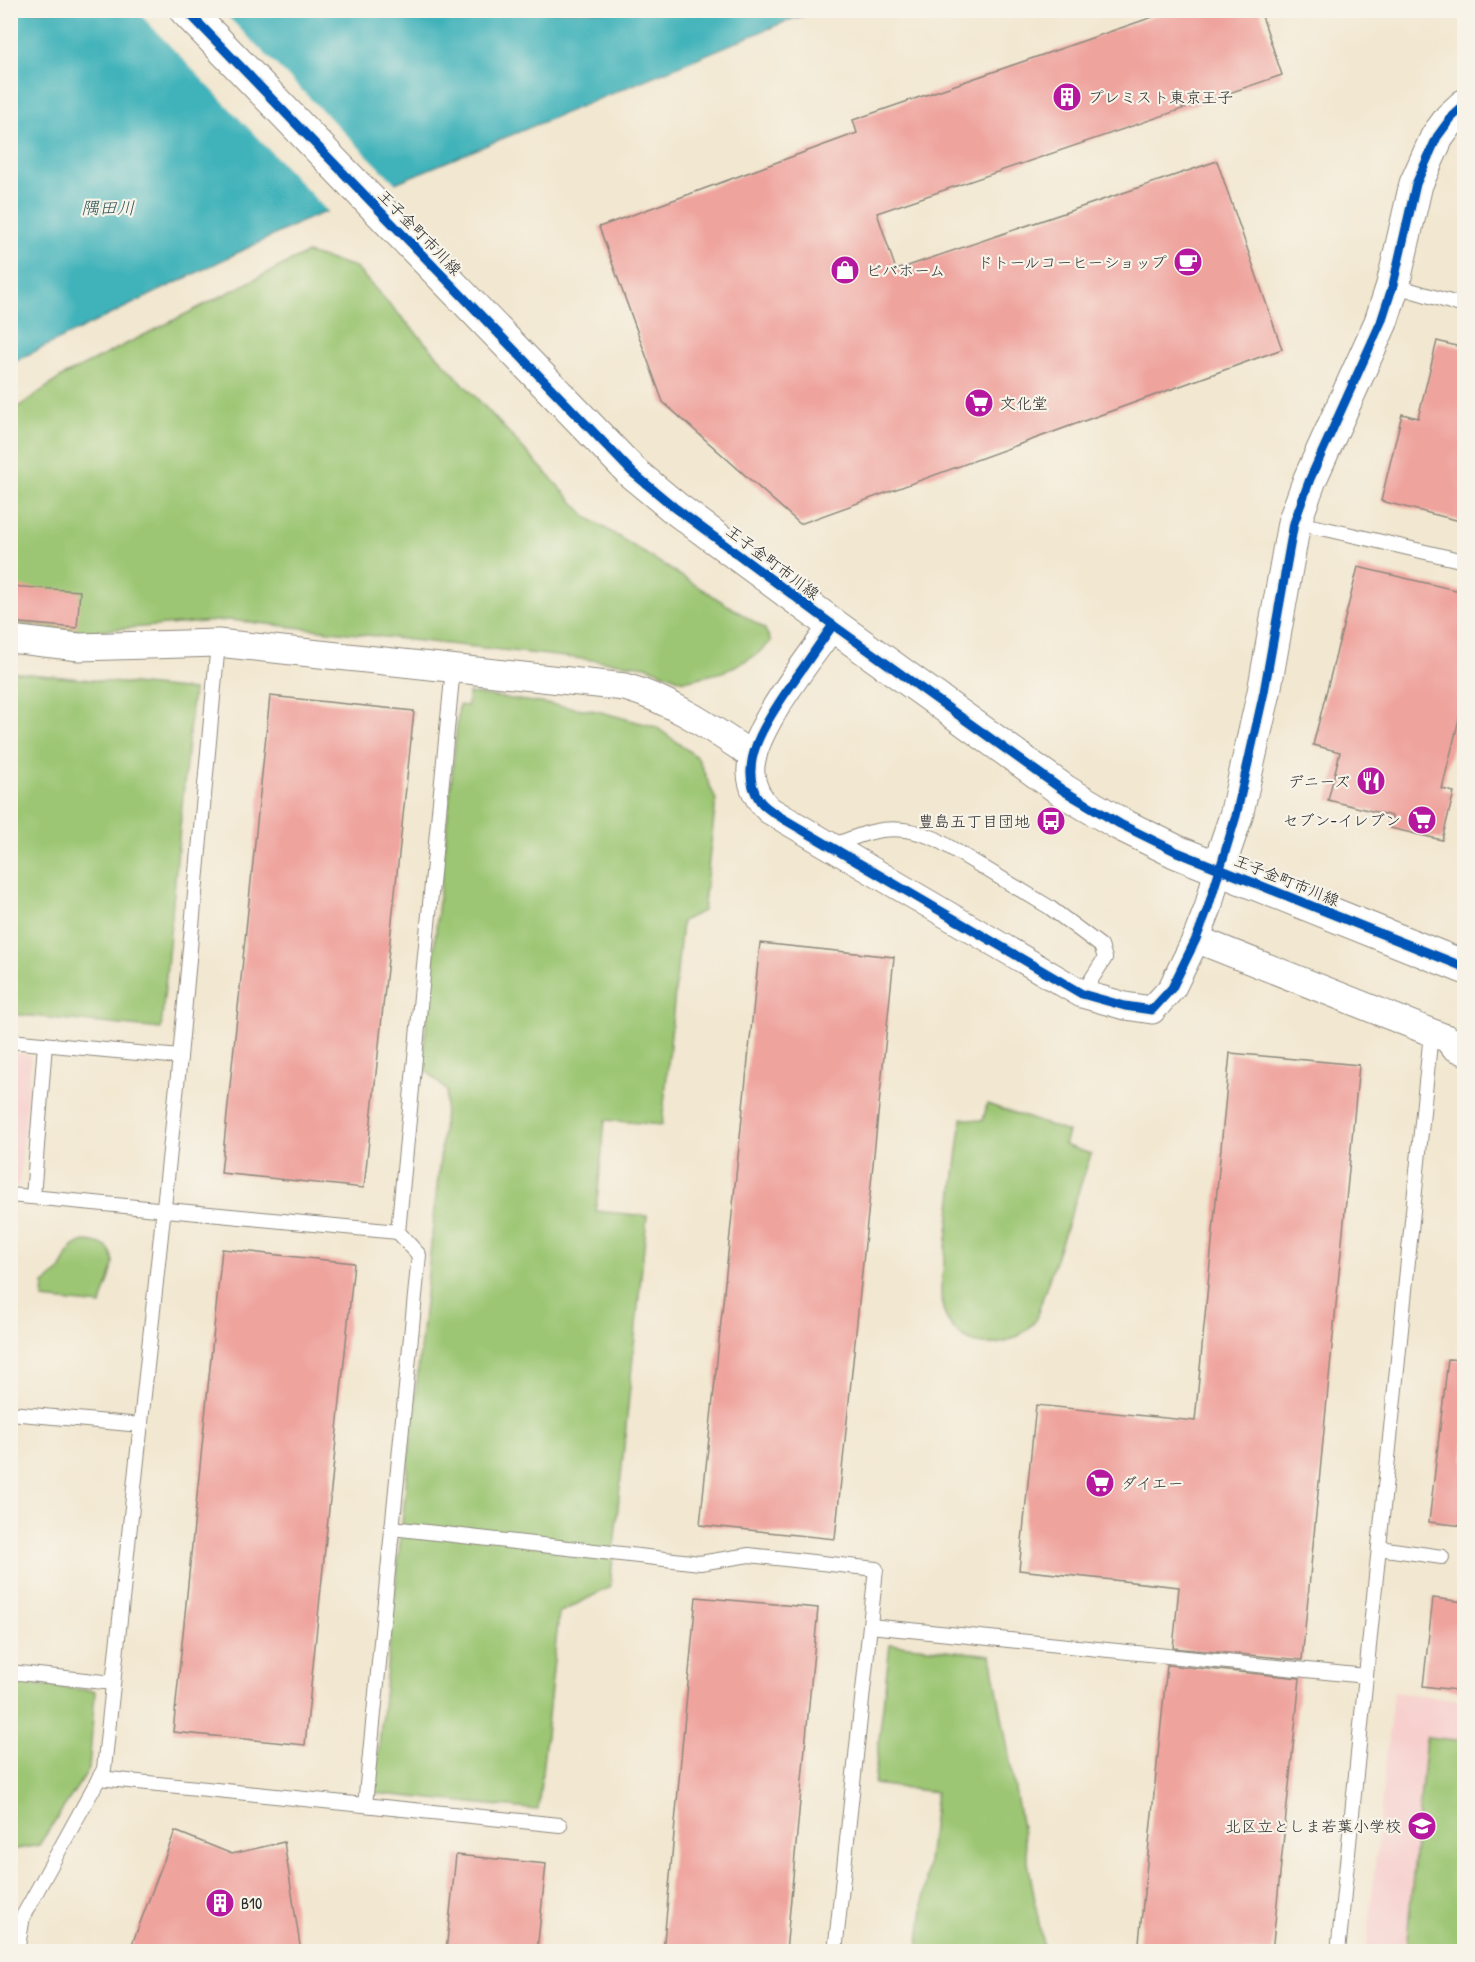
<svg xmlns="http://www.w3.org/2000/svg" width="1475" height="1962" font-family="'Patrick Hand','Klee One',sans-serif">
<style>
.built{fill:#f7d0ce}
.green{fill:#9cc673;stroke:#64784f;stroke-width:1.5}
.water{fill:#41b2ba;stroke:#366e72;stroke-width:1.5}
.pier{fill:#f2e7d0}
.building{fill:#efa39d}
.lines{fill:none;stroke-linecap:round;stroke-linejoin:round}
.lane-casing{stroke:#8e897e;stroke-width:16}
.street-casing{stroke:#8e897e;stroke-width:29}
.secondary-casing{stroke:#8e897e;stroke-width:35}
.primary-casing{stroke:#8e897e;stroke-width:35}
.lane{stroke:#fff;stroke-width:14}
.street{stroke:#fff;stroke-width:27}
.secondary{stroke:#fff;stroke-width:33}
.primary{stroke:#fff;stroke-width:33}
.cycleway-casing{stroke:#f7f3e8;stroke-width:13}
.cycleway{stroke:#0057b8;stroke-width:9}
.labels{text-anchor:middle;stroke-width:4.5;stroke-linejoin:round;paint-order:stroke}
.poi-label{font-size:16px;fill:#2b2b2b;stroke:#f7f3e8;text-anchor:start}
.street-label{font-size:16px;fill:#2b2b2b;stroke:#f7f3e8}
.water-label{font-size:18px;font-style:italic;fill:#335a5d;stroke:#f7f3e8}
</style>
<rect width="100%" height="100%" fill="#f7f3e8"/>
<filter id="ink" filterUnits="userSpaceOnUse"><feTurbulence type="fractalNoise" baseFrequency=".0167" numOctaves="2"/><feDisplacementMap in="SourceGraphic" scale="12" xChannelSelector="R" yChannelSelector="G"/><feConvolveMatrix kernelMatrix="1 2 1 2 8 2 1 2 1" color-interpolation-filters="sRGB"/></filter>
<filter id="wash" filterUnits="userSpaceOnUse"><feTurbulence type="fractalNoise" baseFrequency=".008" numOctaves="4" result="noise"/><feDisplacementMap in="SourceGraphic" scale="24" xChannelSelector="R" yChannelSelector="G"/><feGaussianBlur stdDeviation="1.35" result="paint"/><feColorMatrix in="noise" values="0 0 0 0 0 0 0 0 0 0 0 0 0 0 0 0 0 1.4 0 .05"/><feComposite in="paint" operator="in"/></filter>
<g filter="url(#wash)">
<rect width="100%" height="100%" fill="#f2e7d0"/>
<g class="built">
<path d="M 11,1053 L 31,1055 L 19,1186 L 11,1185 Z"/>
<path d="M 1393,1692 L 1464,1700 L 1464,1951 L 1366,1952 Z"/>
</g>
<g class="green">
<path d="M 307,253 L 355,267 L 587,517 L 764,628 L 771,641 L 755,656 L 723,672 L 684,681 L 646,666 L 230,620 L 78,632 L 11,623 L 11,412 L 63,376 Z"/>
<path d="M 10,672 L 193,690 L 161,1029 L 11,1014 Z"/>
<path d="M 469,693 L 597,711 L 656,727 L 698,758 L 716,800 L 703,911 L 682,921 L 662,1125 L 605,1120 L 596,1211 L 647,1216 L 610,1587 L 559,1613 L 538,1810 L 374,1793 L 447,1091 L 422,1066 L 459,705 L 467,706 Z"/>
<path d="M 987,1104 L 1068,1132 L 1064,1145 L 1091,1154 L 1035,1321 C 1014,1348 971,1355 950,1324 C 942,1313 941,1300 941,1287 L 962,1118 L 983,1121 Z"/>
<path d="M 85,1241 C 133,1244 106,1280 101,1305 L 43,1299 L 44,1284 C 51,1279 58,1274 61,1268 C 70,1255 67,1246 85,1241 Z"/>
<path d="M 890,1644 L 991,1655 L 1044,1951 L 918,1951 L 936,1792 L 874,1784 Z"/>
<path d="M 11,1682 L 95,1691 L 89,1769 L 39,1845 L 11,1850 Z"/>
<path d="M 1426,1737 L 1464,1741 L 1464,1951 L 1406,1951 Z"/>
</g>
<path class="water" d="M 11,11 L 819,11 L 792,19 L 301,222 L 23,357 L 11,365 Z"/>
<path class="pier" d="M 137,11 L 222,11 L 397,185 L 329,213 Z"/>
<g id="blocks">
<g class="building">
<path d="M 1173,10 L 1260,10 L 1282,75 L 877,213 L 896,270 L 1217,161 L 1282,349 L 800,524 L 663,402 L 599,227 L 857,133 L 853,120 Z"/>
<path d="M 1437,341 L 1464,348 L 1464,522 L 1381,501 L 1402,414 L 1418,418 Z"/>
<path d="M 1358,567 L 1464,592 L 1464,716 L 1460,715 L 1442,789 L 1454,792 L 1442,840 L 1390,828 L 1392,816 L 1328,800 L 1340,752 L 1313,745 Z"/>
<path d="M 10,586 L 80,591 L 77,628 L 10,622 Z"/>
<path d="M 270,696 L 414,711 L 364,1188 L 221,1173 Z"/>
<path d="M 760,943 L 894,957 L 835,1539 L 700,1525 Z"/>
<path d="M 1230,1053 L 1359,1065 L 1302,1660 L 1173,1648 L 1179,1587 L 1019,1570 L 1036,1405 L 1195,1421 Z"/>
<path d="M 222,1249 L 354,1263 L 305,1745 L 173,1732 Z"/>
<path d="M 1448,1359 L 1464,1360 L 1464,1526 L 1429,1522 Z"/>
<path d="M 696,1597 L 818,1608 L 786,1952 L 663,1952 Z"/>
<path d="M 1433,1598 L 1464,1602 L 1464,1691 L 1423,1686 Z"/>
<path d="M 1167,1665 L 1300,1678 L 1272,1952 L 1138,1952 Z"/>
<path d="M 175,1831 L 232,1854 L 284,1842 L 301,1952 L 129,1952 Z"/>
<path d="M 456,1855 L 546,1864 L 537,1952 L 446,1952 Z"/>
</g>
</g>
</g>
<g filter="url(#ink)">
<use href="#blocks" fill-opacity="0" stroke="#8e897e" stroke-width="1.5"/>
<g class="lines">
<g class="lane-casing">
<g id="lane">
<path d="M 1393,285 L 1464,306"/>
<path d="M 1294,523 L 1326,529 L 1464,561"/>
<path d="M 832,846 C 872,830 895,821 936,839 L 1049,907 L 1101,946 L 1105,958 L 1082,994"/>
<path d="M 10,1041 L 180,1057"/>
<path d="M 10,1195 L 398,1232"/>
<path d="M 33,1197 L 45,1044"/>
<path d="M 10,1413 L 141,1425"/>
<path d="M 392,1528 L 700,1563 L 749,1555 L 876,1569 L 835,1952"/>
<path d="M 1379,1548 L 1442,1557"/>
<path d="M 870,1626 L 1366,1676"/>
<path d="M 10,1672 L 113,1683"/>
<path d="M 99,1778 L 560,1825"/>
<path d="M 365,1805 L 419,1255 L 398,1232 L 453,668"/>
<path d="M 17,1952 L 23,1916 L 104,1769 L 180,1057 L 218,643"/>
<path d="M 1338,1952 L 1431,1033"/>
</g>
</g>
<g class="street-casing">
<g id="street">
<path d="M 833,625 C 810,658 747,735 751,774 C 752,789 759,800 769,810 L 1082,994 L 1125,1006 L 1152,1010 L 1172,988 L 1196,939 L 1208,908 L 1218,869"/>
<path d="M 10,639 L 79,647 L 218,643 L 625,687 C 671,700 713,729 753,756"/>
<path d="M 1196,939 L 1448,1039 L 1453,1046 L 1464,1051"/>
</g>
</g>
<g class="secondary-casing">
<path id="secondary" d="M 1218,869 L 1236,816 L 1264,692 L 1294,523 L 1310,479 L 1381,322 L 1393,285 L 1416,184 L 1437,137 L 1451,118 L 1464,106"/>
</g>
<g class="primary-casing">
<path id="primary" d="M 186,10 L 633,473 L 674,507 L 833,625 L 1064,791 L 1120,824 L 1177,852 L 1464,967"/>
</g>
<use href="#lane" class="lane"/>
<use href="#street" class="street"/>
<use href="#secondary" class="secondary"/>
<use href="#primary" class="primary"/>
<g class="cycleway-casing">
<g id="cycleway">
<path d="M 186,10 L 633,473 L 674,507 L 833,625 L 1064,791 L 1120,824 L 1177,852 L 1464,967"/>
<path d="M 833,625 C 820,643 808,661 795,679 C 775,709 732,763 760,801 C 765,808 774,813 782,818 L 1082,994 L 1125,1006 L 1152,1010 L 1172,988 L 1196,939 L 1208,908 L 1236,816 L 1264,692 L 1294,523 L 1310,479 L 1381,322 L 1393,285 L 1416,184 L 1437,137 L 1451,118 L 1464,106"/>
</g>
</g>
<use href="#cycleway" class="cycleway"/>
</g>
</g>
<defs>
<g id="building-disc" transform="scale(1.5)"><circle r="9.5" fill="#b5179e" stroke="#f7f3e8"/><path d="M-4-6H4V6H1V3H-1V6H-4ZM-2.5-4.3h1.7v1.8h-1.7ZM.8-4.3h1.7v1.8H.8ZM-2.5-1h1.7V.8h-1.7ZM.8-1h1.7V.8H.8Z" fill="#fff"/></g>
<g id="cafe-disc" transform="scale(1.5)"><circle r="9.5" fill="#b5179e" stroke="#f7f3e8"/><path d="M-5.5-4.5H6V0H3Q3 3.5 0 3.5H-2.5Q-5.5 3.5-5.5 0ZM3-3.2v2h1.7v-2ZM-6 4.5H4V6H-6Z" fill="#fff"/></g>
<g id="shop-disc" transform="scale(1.5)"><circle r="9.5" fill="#b5179e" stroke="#f7f3e8"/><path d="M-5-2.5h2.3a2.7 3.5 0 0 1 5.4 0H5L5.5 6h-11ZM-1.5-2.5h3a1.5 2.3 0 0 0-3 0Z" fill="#fff"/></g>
<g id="supermarket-disc" transform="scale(1.5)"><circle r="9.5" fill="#b5179e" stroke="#f7f3e8"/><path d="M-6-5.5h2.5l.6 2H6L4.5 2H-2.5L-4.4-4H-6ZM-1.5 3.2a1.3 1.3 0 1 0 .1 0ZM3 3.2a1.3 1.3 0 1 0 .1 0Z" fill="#fff"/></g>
<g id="restaurant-disc" transform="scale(1.5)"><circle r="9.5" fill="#b5179e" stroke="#f7f3e8"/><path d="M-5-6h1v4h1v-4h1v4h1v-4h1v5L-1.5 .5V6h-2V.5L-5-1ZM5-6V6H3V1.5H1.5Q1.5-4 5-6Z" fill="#fff"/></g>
<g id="bus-disc" transform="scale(1.5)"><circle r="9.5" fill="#b5179e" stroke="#f7f3e8"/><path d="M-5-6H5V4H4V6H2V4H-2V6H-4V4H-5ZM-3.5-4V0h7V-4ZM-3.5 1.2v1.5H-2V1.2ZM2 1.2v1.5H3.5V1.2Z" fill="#fff"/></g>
<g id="school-disc" transform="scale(1.5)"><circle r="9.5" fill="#b5179e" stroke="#f7f3e8"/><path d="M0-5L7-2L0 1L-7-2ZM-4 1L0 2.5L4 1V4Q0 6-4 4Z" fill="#fff"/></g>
</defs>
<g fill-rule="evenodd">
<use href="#building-disc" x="1067" y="97"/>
<use href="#cafe-disc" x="1188" y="262"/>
<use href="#shop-disc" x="845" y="270"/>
<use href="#supermarket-disc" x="979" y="403"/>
<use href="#restaurant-disc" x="1371" y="781"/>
<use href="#supermarket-disc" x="1422" y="820"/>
<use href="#bus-disc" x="1051" y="821"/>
<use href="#supermarket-disc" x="1100" y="1483"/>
<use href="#school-disc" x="1422" y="1826"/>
<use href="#building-disc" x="220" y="1903"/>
</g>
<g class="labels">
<g class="poi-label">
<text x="1088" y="103">プレミスト東京王子</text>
<text x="1167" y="268" text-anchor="end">ドトールコーヒーショップ</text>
<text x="866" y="276">ビバホーム</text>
<text x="1000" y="409">文化堂</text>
<text x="1350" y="787" text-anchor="end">デニーズ</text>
<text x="1401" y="826" text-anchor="end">セブン-イレブン</text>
<text x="1030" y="827" text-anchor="end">豊島五丁目団地</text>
<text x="1121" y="1489">ダイエー</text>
<text x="1401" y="1832" text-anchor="end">北区立としま若葉小学校</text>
<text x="241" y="1909">B10</text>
</g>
<g class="street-label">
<text transform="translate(420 232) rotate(46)" y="6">王子金町市川線</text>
<text transform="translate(773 562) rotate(37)" y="6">王子金町市川線</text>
<text transform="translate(1287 880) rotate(22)" y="6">王子金町市川線</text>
</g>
<g class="water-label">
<text x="108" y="214">隅田川</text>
</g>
</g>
<rect width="1475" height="1962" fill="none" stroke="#f7f3e8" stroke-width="36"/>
</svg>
